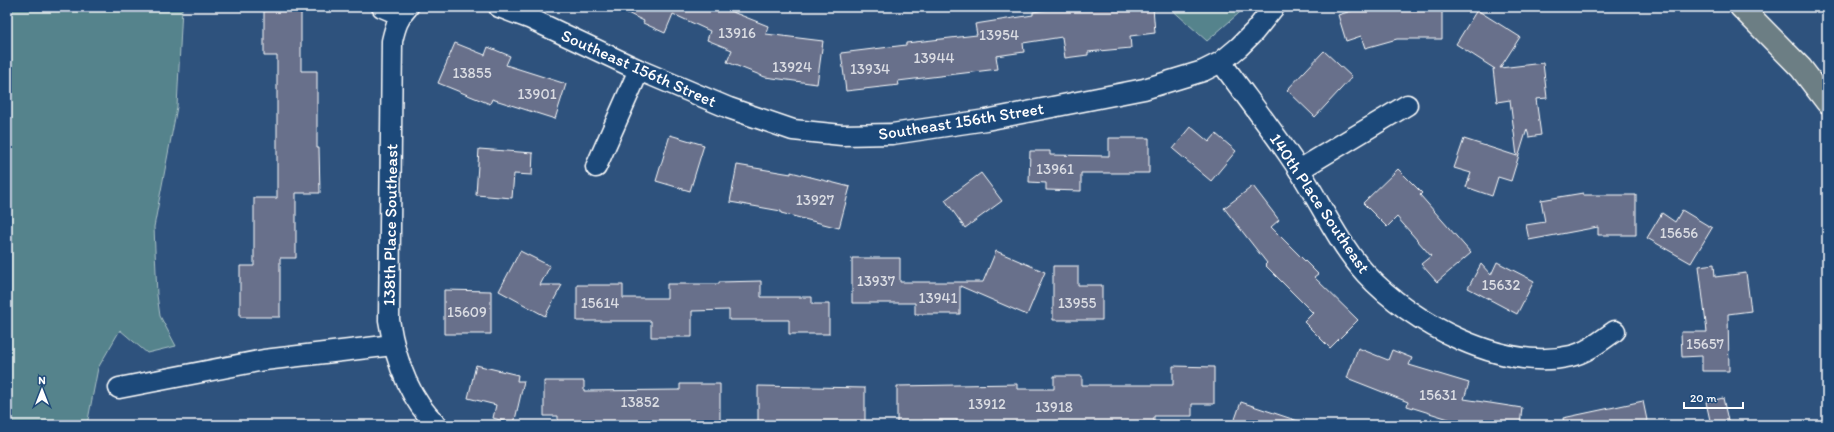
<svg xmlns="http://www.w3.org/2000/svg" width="1834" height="432" font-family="Itim,sans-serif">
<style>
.green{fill:#55838c;stroke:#aac1c6}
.building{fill:#68708b;stroke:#fff}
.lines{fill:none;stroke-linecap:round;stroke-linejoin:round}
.minor-casing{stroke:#fff;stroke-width:23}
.major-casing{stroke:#fff;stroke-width:25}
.minor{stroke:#1f4a7a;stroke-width:20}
.major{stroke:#6c7e84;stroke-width:22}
.labels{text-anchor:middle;stroke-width:3;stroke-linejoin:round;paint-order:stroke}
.number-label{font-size:15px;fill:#d9dbe2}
.street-label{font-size:17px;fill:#fff;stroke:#1f4a7a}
</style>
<rect width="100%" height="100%" fill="#2e527d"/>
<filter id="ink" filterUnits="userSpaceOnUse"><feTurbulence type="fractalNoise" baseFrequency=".025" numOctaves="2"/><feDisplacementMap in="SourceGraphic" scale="8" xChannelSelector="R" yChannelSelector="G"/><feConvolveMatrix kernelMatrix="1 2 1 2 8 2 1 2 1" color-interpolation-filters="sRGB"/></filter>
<g filter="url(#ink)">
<g class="green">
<path d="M 7,7 L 182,7 L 177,107 L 154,227 L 157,295 L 160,316 L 176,346 L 147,353 L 120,330 L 98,368 L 87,425 L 7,425 Z"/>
<path d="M 1169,7 L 1246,7 L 1207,41 Z"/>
</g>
<g class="building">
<path d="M 264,7 L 301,7 L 301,71 L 317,71 L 317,148 L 319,148 L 320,193 L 296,193 L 296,258 L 280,258 L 280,317 L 240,317 L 240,266 L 254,266 L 254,198 L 277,198 L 277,56 L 264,56 Z"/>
<path d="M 615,7 L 720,7 L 768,26 L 766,34 L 823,41 L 817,84 L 765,77 L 727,62 L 732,50 L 707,40 L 710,31 L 673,14 L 665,33 L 643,23 L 644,21 Z"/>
<path d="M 1063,7 L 1153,7 L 1155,33 L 1130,36 L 1131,48 L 1088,52 L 1088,55 L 1065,58 L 1062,37 L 1023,43 L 1024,52 L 996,56 L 998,69 L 898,81 L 899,85 L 846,91 L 841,53 L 906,45 L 906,43 L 977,35 L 975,24 L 1033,15 L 1033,12 Z"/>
<path d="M 1364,7 L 1442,7 L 1442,39 L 1397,39 L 1365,48 L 1361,36 L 1346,41 L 1338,15 Z"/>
<path d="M 1477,10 L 1520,37 L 1500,68 L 1543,63 L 1547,98 L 1536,99 L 1541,135 L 1529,137 L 1527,129 L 1511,181 L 1498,177 L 1492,196 L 1466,187 L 1471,173 L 1454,168 L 1464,139 L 1517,156 L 1510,100 L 1497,102 L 1493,69 L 1495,69 L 1456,44 Z"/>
<path d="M 455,43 L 485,55 L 488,47 L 510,56 L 506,65 L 566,84 L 555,119 L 492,99 L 490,104 L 438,83 Z"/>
<path d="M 1324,51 L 1352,77 L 1315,117 L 1287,90 Z"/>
<path d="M 1191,127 L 1209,142 L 1216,134 L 1236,151 L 1211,181 L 1173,149 Z"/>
<path d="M 670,135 L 704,145 L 690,191 L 656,181 Z"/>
<path d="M 1109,138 L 1149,138 L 1149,173 L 1081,173 L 1081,191 L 1046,190 L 1046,183 L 1029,182 L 1030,151 L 1050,151 L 1050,155 L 1109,156 Z"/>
<path d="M 479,149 L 533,153 L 532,175 L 514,174 L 512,198 L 476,195 Z"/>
<path d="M 737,165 L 791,174 L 791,172 L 850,187 L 839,228 L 781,213 L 781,211 L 730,202 Z"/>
<path d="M 1398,169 L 1422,193 L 1420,195 L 1471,253 L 1437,282 L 1421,264 L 1431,256 L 1397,217 L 1387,227 L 1363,203 Z"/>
<path d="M 981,173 L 1002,201 L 965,228 L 945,200 Z"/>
<path d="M 1253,186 L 1279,220 L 1271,227 L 1318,274 L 1314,277 L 1358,320 L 1330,348 L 1304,322 L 1313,313 L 1265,265 L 1267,263 L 1224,208 Z"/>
<path d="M 1583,193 L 1583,195 L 1636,195 L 1636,235 L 1598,235 L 1598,227 L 1529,240 L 1526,225 L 1545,222 L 1541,200 Z"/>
<path d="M 1682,210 L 1712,228 L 1691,263 L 1647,238 L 1662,213 L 1675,222 Z"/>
<path d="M 520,251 L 550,266 L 540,285 L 562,285 L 545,316 L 499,291 Z"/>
<path d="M 996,251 L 1045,272 L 1027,315 L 960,286 L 960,314 L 915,314 L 915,303 L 852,303 L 852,258 L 900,258 L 900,282 L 983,282 Z"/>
<path d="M 1497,262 L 1534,281 L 1517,314 L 1468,288 L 1481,264 L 1491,275 Z"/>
<path d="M 1714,264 L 1715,277 L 1746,273 L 1751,311 L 1728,314 L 1729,371 L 1702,371 L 1702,356 L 1682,357 L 1681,332 L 1707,332 L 1699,266 Z"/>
<path d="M 1053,266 L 1078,266 L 1078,285 L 1102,285 L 1102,320 L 1053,320 Z"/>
<path d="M 761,281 L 761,297 L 812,297 L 812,304 L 829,304 L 829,334 L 789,334 L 789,320 L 729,320 L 729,310 L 692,311 L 692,337 L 651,337 L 651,321 L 577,321 L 577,285 L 623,285 L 623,298 L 667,298 L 667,284 L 719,284 L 719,282 Z"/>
<path d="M 444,290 L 491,291 L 491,334 L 444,334 Z"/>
<path d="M 1358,348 L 1388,360 L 1392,350 L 1412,358 L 1409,365 L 1469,383 L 1464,399 L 1522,408 L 1520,425 L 1468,425 L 1407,406 L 1408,402 L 1347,378 Z"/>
<path d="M 476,365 L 518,375 L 517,381 L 524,381 L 514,424 L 493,418 L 496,405 L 468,398 Z"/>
<path d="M 1173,366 L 1214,367 L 1214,404 L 1192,404 L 1192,416 L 1154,416 L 1154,424 L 957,425 L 957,420 L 923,420 L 923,425 L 897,425 L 897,386 L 1017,384 L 1017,389 L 1054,389 L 1054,376 L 1082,376 L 1082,385 L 1173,385 Z"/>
<path d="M 544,381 L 584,381 L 584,391 L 680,390 L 680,384 L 720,384 L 720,425 L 558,425 L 558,416 L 544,416 Z"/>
<path d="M 758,386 L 865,388 L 865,425 L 758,425 Z"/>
<path d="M 1723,398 L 1729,425 L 1711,425 L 1706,402 Z"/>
<path d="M 1643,401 L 1648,425 L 1564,425 L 1563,418 Z"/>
<path d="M 1241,402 L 1301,422 L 1301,425 L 1233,425 Z"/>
</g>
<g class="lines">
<g class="minor-casing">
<g id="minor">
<path d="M 382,7 L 401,15"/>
<path d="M 408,7 C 398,17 395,28 392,41 L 389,320 C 395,358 408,398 437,425"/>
<path d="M 499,7 L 531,19 L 639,70 L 729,108 L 793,130 L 842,135 L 892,134 L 986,120 L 1144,89 L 1203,71 L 1221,62 L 1239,47 L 1254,32 L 1274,7"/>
<path d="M 1221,62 C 1247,98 1275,133 1299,170 C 1321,204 1338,243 1366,274 C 1411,323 1503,372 1571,356 C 1588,352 1602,340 1615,331"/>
<path d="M 596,167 L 639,70"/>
<path d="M 1299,170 L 1407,105"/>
<path d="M 119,388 L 264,360 L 393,345"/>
</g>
</g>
<g class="major-casing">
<path id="major" d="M 1741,7 L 1801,68 L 1827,102"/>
</g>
<use href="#minor" class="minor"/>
<use href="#major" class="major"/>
</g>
</g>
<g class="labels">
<g class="number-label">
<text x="737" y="38">13916</text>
<text x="999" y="40">13954</text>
<text x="934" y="63">13944</text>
<text x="792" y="72">13924</text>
<text x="870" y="74">13934</text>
<text x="472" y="78">13855</text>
<text x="537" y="99">13901</text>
<text x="1055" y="174">13961</text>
<text x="815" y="205">13927</text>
<text x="1679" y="238">15656</text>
<text x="876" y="286">13937</text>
<text x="1501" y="290">15632</text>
<text x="938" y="303">13941</text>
<text x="600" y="308">15614</text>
<text x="1077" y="308">13955</text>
<text x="467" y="317">15609</text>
<text x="1705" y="349">15657</text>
<text x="1438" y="400">15631</text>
<text x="640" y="407">13852</text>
<text x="987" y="409">13912</text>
<text x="1054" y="412">13918</text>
</g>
<g class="street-label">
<text transform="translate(639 68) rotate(24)" y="6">Southeast 156th Street</text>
<text transform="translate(961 121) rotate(-9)" y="6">Southeast 156th Street</text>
<text transform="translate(1320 203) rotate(56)" y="6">140th Place Southeast</text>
<text transform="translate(390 225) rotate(-89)" y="6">138th Place Southeast</text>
</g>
</g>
<rect width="1834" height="432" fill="none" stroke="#1f4a7a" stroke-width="24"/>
<rect x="12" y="12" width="1810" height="408" fill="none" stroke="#fff" stroke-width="1.5" filter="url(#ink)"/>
<g transform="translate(42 390)" stroke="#1f4a7a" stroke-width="3" paint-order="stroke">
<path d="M0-3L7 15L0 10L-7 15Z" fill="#ffffff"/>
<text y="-6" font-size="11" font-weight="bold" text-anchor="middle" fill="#ffffff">N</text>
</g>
<path d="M1684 402v6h59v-6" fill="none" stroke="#ffffff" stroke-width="2"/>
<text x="1690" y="402" font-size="12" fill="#ffffff" stroke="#1f4a7a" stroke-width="3" paint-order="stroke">20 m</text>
</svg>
